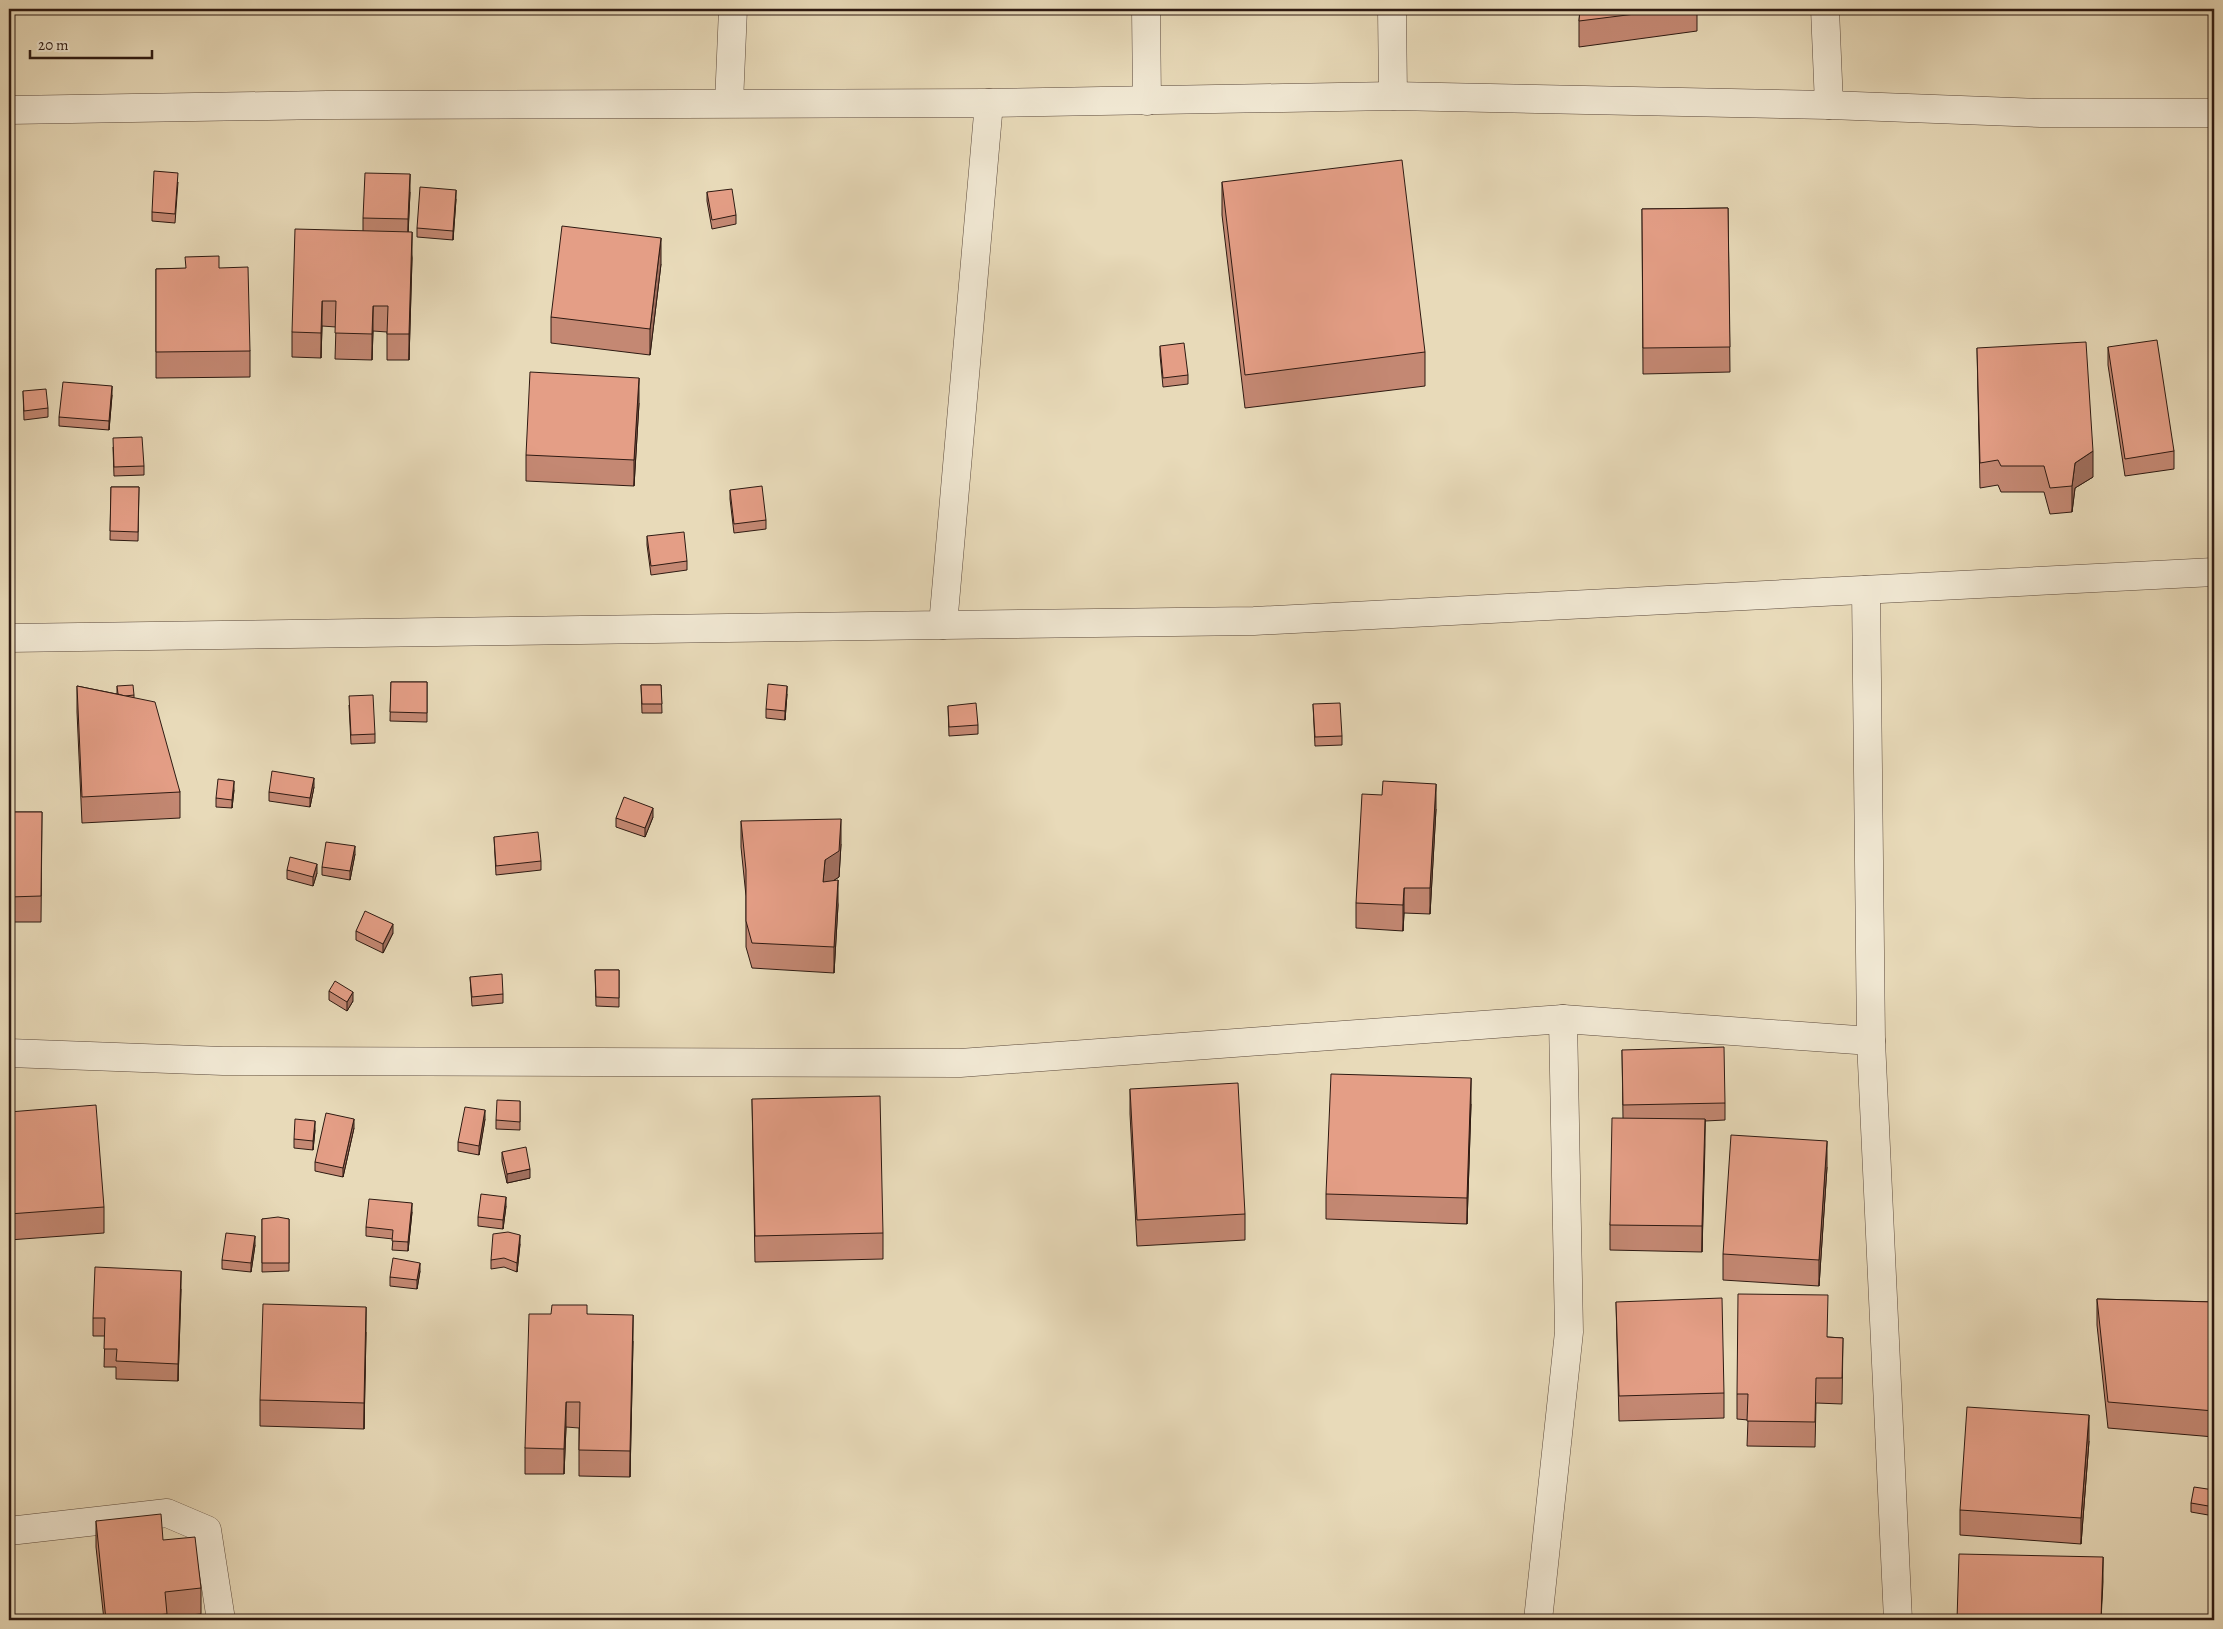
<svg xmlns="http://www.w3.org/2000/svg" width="2223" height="1629" font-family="Alegreya,serif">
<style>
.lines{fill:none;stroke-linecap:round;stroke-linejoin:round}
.street-casing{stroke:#5c4a3c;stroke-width:29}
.street{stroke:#f0e7d2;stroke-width:28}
.wall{fill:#c48873;stroke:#2e1a12}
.shaded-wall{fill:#a06f5e;stroke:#2e1a12}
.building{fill:#e49e86;stroke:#2e1a12}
</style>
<rect width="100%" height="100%" fill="#e8dab9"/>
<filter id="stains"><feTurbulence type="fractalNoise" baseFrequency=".004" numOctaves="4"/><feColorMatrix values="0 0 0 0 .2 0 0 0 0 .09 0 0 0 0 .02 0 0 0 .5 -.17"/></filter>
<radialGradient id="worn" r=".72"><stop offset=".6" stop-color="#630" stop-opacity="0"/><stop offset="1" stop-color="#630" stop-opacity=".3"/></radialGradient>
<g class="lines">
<g class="street-casing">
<g id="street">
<path d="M 1146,9 L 1147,101"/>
<path d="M 1392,9 L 1393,96"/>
<path d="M 1825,9 L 1829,105"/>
<path d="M 729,103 L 733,9"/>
<path d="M 989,103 L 1393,96 L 1829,105 L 2041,113 L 2214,113"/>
<path d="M 9,110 L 327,105 L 989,103 L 943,625 L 9,638"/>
<path d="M 1866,590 L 1871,1041 L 1898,1620"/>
<path d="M 943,625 L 1254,621 L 2214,572"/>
<path d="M 9,1053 L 223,1061 L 960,1063 L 1563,1019 L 1871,1041"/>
<path d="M 9,1531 L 167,1513 L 207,1530 L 221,1620"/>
<path d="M 1538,1620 L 1569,1332 L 1563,1019"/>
</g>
</g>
<use href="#street" class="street"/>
</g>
<g class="wall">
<path d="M 563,9 L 593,9 L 593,10 L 564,14 Z"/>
<path d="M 1580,9 L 1697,9 L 1697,31 L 1579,47 L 1579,21 Z"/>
<path d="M 178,182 L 175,223 L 152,221 L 152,212 Z"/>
<path d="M 1222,182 L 1425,352 L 1425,386 L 1245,408 L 1222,215 Z"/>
<path d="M 410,192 L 408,232 L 412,258 L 409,360 L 387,360 L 387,332 L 373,331 L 372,360 L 335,359 L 336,327 L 322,326 L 321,358 L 292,357 L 292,332 L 363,231 L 363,218 Z"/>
<path d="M 707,192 L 736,215 L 736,224 L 712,229 L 707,201 Z"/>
<path d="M 456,199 L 453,240 L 417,237 L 417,228 Z"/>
<path d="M 1728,208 L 1730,372 L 1643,374 L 1642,209 Z"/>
<path d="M 661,264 L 650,355 L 551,343 L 551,317 Z"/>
<path d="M 219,268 L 250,351 L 250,377 L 156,378 L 156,269 Z"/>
<path d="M 1160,346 L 1188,375 L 1188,384 L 1163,387 L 1160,355 Z"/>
<path d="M 2108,347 L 2174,451 L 2174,469 L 2125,476 L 2108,365 Z"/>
<path d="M 1977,348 L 2093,477 L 2075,488 L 2072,512 L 2050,514 L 2044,492 L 2001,492 L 1998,485 L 1980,488 Z"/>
<path d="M 23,391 L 48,408 L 48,417 L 24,420 Z"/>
<path d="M 112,395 L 109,430 L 59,426 L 59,417 Z"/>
<path d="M 639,403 L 634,486 L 526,481 L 526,455 Z"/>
<path d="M 113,447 L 144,466 L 144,475 L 114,476 Z"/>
<path d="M 111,487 L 139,487 L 138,541 L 110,540 Z"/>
<path d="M 730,490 L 766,520 L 766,529 L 734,533 L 730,499 Z"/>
<path d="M 647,536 L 687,561 L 687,570 L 651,575 L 647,545 Z"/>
<path d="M 391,682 L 427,682 L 427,722 L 390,721 Z"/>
<path d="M 641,685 L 661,685 L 662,713 L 642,713 Z"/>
<path d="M 77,686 L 117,694 L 117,686 L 134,695 L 134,698 L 180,792 L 180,818 L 82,823 L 77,712 Z"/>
<path d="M 787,694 L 785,720 L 766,718 L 766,709 Z"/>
<path d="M 1313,704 L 1342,736 L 1342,745 L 1315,746 Z"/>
<path d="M 349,705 L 375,734 L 375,743 L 351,744 Z"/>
<path d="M 948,706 L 978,725 L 978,734 L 949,736 Z"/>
<path d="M 314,787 L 310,807 L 269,801 L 269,792 Z"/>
<path d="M 234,790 L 232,808 L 216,807 L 216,798 Z"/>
<path d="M 1436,809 L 1430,914 L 1404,913 L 1403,931 L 1356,928 L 1356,903 Z"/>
<path d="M 9,812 L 42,812 L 41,922 L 9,922 Z"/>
<path d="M 653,817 L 645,837 L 616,827 L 616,818 Z"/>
<path d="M 741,821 L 841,844 L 839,877 L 834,880 L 838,905 L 834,973 L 752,968 L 746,947 L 746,896 L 741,847 Z"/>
<path d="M 494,837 L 541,861 L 541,870 L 496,875 Z"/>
<path d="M 355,854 L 350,880 L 322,875 L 322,867 Z"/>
<path d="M 287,870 L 317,873 L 313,886 L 287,879 Z"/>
<path d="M 356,931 L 393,933 L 383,953 L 356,940 Z"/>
<path d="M 595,970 L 619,970 L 619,1007 L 596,1006 Z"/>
<path d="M 470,977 L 503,994 L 503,1003 L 472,1006 Z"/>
<path d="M 329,991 L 353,1001 L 347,1011 L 329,1000 Z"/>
<path d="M 1622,1050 L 1725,1103 L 1725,1120 L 1705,1121 L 1702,1252 L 1610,1250 L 1610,1225 L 1623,1118 Z"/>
<path d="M 1130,1089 L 1245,1214 L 1245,1240 L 1137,1246 L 1130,1114 Z"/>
<path d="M 752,1099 L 883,1233 L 883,1259 L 755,1262 Z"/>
<path d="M 520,1101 L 520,1130 L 496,1129 L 496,1120 Z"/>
<path d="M 1471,1104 L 1467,1224 L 1326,1219 L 1326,1194 Z"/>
<path d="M 9,1112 L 104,1207 L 104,1233 L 9,1240 Z"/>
<path d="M 485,1119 L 479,1155 L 458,1151 L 458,1142 Z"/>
<path d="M 354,1128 L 343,1177 L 315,1171 L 315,1162 Z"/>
<path d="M 315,1130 L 313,1150 L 294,1148 L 294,1139 Z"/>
<path d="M 502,1152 L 530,1178 L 507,1183 L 502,1161 Z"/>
<path d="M 1827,1167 L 1819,1286 L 1723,1280 L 1723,1254 Z"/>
<path d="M 506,1206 L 503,1229 L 478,1226 L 478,1217 Z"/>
<path d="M 412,1212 L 408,1251 L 392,1250 L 393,1239 L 366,1236 L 366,1227 Z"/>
<path d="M 262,1219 L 289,1219 L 289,1271 L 262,1272 Z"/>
<path d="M 520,1244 L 517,1272 L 504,1267 L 491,1269 L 491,1260 Z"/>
<path d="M 255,1245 L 251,1272 L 222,1269 L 222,1260 Z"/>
<path d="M 420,1271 L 417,1289 L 390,1286 L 390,1277 Z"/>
<path d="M 181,1289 L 178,1381 L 116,1379 L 116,1367 L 104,1367 L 105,1336 L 93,1336 L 93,1318 Z"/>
<path d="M 2097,1299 L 2214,1302 L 2214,1437 L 2108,1428 L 2097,1325 Z"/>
<path d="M 1616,1302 L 1724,1393 L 1724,1418 L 1619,1421 Z"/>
<path d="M 587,1314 L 633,1341 L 630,1477 L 579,1476 L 579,1428 L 566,1427 L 564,1474 L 525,1474 L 525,1448 Z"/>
<path d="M 366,1332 L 364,1429 L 260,1426 L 260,1400 Z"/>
<path d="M 1827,1337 L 1843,1338 L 1842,1404 L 1816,1403 L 1815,1447 L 1747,1446 L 1748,1420 L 1737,1419 L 1737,1394 Z"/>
<path d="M 2089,1441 L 2081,1544 L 1960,1535 L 1960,1510 Z"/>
<path d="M 2214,1490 L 2214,1516 L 2191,1512 L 2191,1503 Z"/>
<path d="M 96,1521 L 163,1540 L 201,1588 L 201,1614 L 167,1617 L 167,1620 L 104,1620 L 96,1547 Z"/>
</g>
<g class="shaded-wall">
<path d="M 410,174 L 410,192 L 408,236 L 408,219 Z"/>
<path d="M 456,190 L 456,199 L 453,240 L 453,231 Z"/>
<path d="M 412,232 L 412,258 L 409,360 L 409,334 Z"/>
<path d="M 661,238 L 661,264 L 650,355 L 650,329 Z"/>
<path d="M 322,301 L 322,326 L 321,358 L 321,333 Z"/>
<path d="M 373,306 L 373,331 L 372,360 L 372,334 Z"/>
<path d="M 639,378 L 639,403 L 634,486 L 634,460 Z"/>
<path d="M 112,386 L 112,395 L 109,430 L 109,421 Z"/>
<path d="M 2093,451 L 2093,477 L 2075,488 L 2072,512 L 2072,486 L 2075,463 Z"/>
<path d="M 787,686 L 787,694 L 785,720 L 785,711 Z"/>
<path d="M 314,778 L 314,787 L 310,807 L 310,798 Z"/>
<path d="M 234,781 L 234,790 L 232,808 L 232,800 Z"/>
<path d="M 1436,784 L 1436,809 L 1430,914 L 1430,888 Z"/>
<path d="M 653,808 L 653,817 L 645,837 L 645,828 Z"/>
<path d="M 841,819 L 841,844 L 839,877 L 825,886 L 823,882 L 825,860 Z"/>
<path d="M 355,846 L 355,854 L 350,880 L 350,871 Z"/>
<path d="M 317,864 L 317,873 L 313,886 L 313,877 Z"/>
<path d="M 838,880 L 838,905 L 834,973 L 834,947 Z"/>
<path d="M 1404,888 L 1404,913 L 1403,931 L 1403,905 Z"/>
<path d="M 393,924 L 393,933 L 383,953 L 383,944 Z"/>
<path d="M 353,992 L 353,1001 L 347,1011 L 347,1002 Z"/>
<path d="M 1471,1078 L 1471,1104 L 1467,1224 L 1467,1198 Z"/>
<path d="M 485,1110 L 485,1119 L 479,1155 L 479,1146 Z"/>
<path d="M 354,1119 L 354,1128 L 343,1177 L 343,1168 Z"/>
<path d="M 1705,1119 L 1705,1145 L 1702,1252 L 1702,1226 Z"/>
<path d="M 315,1121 L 315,1130 L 313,1150 L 313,1141 Z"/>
<path d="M 1827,1141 L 1827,1167 L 1819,1286 L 1819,1260 Z"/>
<path d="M 530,1169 L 530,1178 L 507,1183 L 507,1174 Z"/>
<path d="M 506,1197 L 506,1206 L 503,1229 L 503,1220 Z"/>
<path d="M 412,1203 L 412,1212 L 408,1251 L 408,1242 Z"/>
<path d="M 520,1235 L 520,1244 L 517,1272 L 517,1263 Z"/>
<path d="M 255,1236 L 255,1245 L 251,1272 L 251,1263 Z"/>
<path d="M 420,1263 L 420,1271 L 417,1289 L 417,1280 Z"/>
<path d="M 181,1271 L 181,1289 L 178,1381 L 178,1364 Z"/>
<path d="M 366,1307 L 366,1332 L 364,1429 L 364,1403 Z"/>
<path d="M 633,1315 L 633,1341 L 630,1477 L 630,1451 Z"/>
<path d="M 566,1402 L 566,1427 L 564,1474 L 564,1449 Z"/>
<path d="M 2089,1415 L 2089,1441 L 2081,1544 L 2081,1518 Z"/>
<path d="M 2103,1557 L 2103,1582 L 2101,1620 Z"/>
</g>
<g class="building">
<path d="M 1580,9 L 1675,9 L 1579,21 Z"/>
<path d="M 1402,160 L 1425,352 L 1245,375 L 1222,182 Z"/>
<path d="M 154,171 L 178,173 L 175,214 L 152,212 Z"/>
<path d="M 365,173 L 410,174 L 408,219 L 363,218 Z"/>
<path d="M 420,187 L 456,190 L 453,231 L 417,228 Z"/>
<path d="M 732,189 L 736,215 L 712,220 L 707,192 Z"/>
<path d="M 1728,208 L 1730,347 L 1643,348 L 1642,209 Z"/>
<path d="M 562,226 L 661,238 L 650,329 L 551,317 Z"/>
<path d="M 295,229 L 412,232 L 409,334 L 387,334 L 388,306 L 373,306 L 372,334 L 335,333 L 336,301 L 322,301 L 321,333 L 292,332 Z"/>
<path d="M 219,256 L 219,268 L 248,267 L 250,351 L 156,352 L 156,269 L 186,268 L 185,257 Z"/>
<path d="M 2157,340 L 2174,451 L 2125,459 L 2108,347 Z"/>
<path d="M 2086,342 L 2093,451 L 2075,463 L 2072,486 L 2050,488 L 2044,466 L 2001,466 L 1998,460 L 1980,463 L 1977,348 Z"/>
<path d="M 1184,343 L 1188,375 L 1163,378 L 1160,346 Z"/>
<path d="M 530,372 L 639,378 L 634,460 L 526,455 Z"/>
<path d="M 63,382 L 112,386 L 109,421 L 59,417 Z"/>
<path d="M 46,389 L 48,408 L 24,411 L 23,391 Z"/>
<path d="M 142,437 L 144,466 L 114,467 L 113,438 Z"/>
<path d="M 762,486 L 766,520 L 734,524 L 730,490 Z"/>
<path d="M 111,487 L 139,487 L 138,532 L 110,531 Z"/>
<path d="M 684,532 L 687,561 L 651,566 L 647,536 Z"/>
<path d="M 391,682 L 427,682 L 427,713 L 390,712 Z"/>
<path d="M 768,684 L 787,686 L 785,711 L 766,709 Z"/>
<path d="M 133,685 L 134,695 L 125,696 L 118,694 L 117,686 Z"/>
<path d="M 641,685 L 661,685 L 662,704 L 642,704 Z"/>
<path d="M 77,686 L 155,702 L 180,792 L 82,797 Z"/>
<path d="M 373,695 L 375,734 L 351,735 L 349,696 Z"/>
<path d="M 976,703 L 978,725 L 949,727 L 948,706 Z"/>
<path d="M 1340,703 L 1342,736 L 1315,737 L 1313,704 Z"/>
<path d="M 272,771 L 314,778 L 310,798 L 269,792 Z"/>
<path d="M 218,779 L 234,781 L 232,800 L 216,798 Z"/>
<path d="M 1383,781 L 1436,784 L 1430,888 L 1404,888 L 1403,905 L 1356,903 L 1362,794 L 1382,795 Z"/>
<path d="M 624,797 L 653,808 L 645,828 L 616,818 Z"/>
<path d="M 9,812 L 42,812 L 41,896 L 9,897 Z"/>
<path d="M 841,819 L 839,851 L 825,860 L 823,882 L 838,880 L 834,947 L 752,943 L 746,921 L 746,870 L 741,821 Z"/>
<path d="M 538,832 L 541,861 L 496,866 L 494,837 Z"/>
<path d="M 326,842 L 355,846 L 350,871 L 322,867 Z"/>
<path d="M 290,857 L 317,864 L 313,877 L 287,870 Z"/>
<path d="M 365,911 L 393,924 L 383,944 L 356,931 Z"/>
<path d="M 595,970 L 619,970 L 619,998 L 596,997 Z"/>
<path d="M 502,974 L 503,994 L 472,997 L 470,977 Z"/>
<path d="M 335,981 L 353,992 L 347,1002 L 329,991 Z"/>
<path d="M 1724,1047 L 1725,1103 L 1623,1105 L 1622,1050 Z"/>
<path d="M 1331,1074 L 1471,1078 L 1467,1198 L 1326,1194 Z"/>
<path d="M 1238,1083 L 1245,1214 L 1137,1220 L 1130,1089 Z"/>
<path d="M 880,1096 L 883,1233 L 755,1236 L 752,1099 Z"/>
<path d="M 497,1100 L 520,1101 L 520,1122 L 496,1120 Z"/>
<path d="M 96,1105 L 104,1207 L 9,1214 L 9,1112 Z"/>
<path d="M 465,1107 L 485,1110 L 479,1146 L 458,1142 Z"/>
<path d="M 326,1113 L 354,1119 L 343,1168 L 315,1162 Z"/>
<path d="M 1612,1118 L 1705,1119 L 1702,1226 L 1610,1225 Z"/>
<path d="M 295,1119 L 315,1121 L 313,1141 L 294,1139 Z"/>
<path d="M 1731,1135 L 1827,1141 L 1819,1260 L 1723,1254 Z"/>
<path d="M 526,1147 L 530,1169 L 507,1174 L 502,1152 Z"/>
<path d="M 481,1194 L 506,1197 L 503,1220 L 478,1217 Z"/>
<path d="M 369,1199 L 412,1203 L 408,1242 L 392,1241 L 393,1230 L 366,1227 Z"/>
<path d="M 278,1217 L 289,1219 L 289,1263 L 262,1263 L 262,1219 Z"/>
<path d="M 508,1232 L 520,1235 L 517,1263 L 504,1258 L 491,1260 L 493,1234 Z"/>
<path d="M 226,1233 L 255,1236 L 251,1263 L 222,1260 Z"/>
<path d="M 393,1258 L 420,1263 L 417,1280 L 390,1277 Z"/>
<path d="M 95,1267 L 181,1271 L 178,1364 L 116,1361 L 117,1349 L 104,1349 L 105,1318 L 93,1318 Z"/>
<path d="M 1738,1294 L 1828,1295 L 1827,1337 L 1843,1338 L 1842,1378 L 1816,1378 L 1815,1422 L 1747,1421 L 1748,1394 L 1737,1394 Z"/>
<path d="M 1722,1298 L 1724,1393 L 1619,1396 L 1616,1302 Z"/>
<path d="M 2097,1299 L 2214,1302 L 2214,1411 L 2108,1402 Z"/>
<path d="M 263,1304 L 366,1307 L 364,1403 L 260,1400 Z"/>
<path d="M 552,1305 L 587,1305 L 587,1314 L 633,1315 L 630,1451 L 579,1450 L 580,1402 L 566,1402 L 564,1449 L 525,1448 L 529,1314 L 551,1314 Z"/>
<path d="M 1967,1407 L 2089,1415 L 2081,1518 L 1960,1510 Z"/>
<path d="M 2194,1487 L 2214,1490 L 2214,1507 L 2191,1503 Z"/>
<path d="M 161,1514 L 163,1540 L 195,1537 L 201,1588 L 165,1592 L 167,1614 L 106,1620 L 96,1521 Z"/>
<path d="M 1959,1554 L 2103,1557 L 2101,1620 L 1957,1620 Z"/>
</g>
<rect width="2223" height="1629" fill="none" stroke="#e8dab9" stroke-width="30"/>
<rect x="10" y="10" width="2203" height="1609" fill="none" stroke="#2e1a12" stroke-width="2.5"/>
<rect x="15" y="15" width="2193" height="1599" fill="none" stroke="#2e1a12"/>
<path d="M30 50v8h122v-8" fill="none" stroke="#2e1a12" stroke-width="2.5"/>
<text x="38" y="50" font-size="15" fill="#2e1a12" stroke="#f0e7d2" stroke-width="4" paint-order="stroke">20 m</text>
<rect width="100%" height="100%" filter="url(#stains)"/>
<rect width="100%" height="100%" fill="url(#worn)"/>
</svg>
